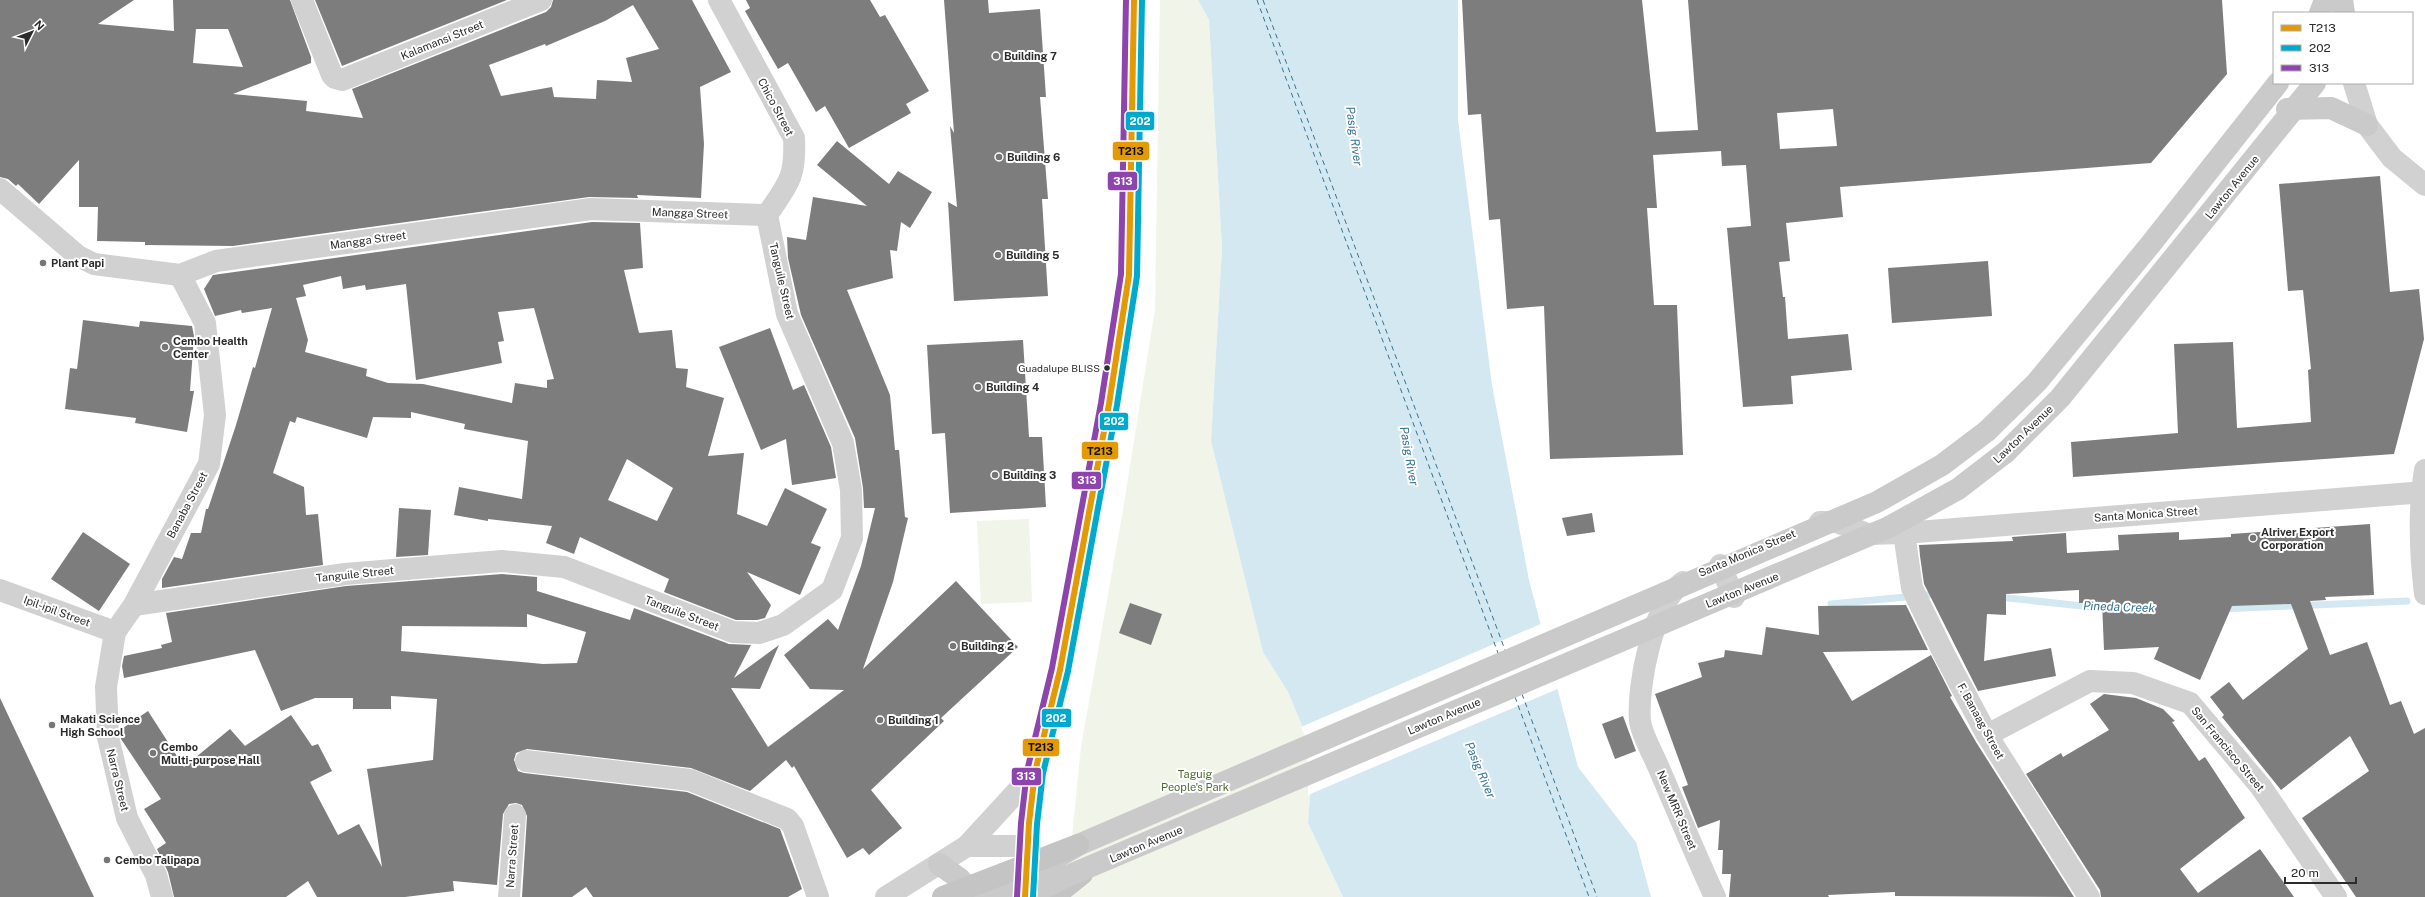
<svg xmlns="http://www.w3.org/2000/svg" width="2425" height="897" font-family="'Public Sans',sans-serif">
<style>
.green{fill:#f0f4e9}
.water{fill:#d4e8f2}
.pier{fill:#fff}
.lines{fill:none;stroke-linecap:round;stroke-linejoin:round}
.stream{stroke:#d4e8f2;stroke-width:7}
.ferry{stroke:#347393;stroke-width:1;stroke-dasharray:5 4;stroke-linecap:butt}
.building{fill:#7d7d7d;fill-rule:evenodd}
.minor{stroke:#d1d1d1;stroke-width:22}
.tertiary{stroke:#d1d1d1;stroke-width:22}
.secondary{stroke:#cacaca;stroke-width:22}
.primary{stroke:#c4c4c4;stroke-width:22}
.secondary-bridge{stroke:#cacaca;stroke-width:22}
.primary-bridge{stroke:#c4c4c4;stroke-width:22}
.bus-1-casing{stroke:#fff;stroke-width:9}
.bus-2-casing{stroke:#fff;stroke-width:9}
.bus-3-casing{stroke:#fff;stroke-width:9}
.bus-1{stroke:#e39a04;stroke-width:6}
.bus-2{stroke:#00a9ce;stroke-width:6}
.bus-3{stroke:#8e44ad;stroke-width:6}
.poi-dot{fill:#767676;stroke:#fff;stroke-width:1.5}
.bus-dot{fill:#2c2c2c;stroke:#fff;stroke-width:1.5}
.labels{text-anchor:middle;stroke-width:4;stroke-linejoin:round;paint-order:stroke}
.bus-label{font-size:10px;fill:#2c2c2c;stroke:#fff;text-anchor:end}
.street-label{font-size:11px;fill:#2c2c2c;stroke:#fff}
.poi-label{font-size:11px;font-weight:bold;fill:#2c2c2c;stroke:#fff;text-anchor:start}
.park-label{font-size:11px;fill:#516a36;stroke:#fff}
.water-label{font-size:12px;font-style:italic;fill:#347393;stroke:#fff}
.line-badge{stroke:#fff;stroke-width:1.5}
.badge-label{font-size:11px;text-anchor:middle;font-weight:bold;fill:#fff}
.pale-badge-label{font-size:11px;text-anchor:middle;font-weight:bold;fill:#111}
</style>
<rect width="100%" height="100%" fill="#fff"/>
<g class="green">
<path d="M 1160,0 L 1198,0 L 1209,20 L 1222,248 L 1211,441 L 1263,652 L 1288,692 L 1308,740 L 1311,784 L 1308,823 L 1343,897 L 1066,897 L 1081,747 L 1123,510 L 1155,309 Z"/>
<path d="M 1029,519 L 1032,602 L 981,604 L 977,521 Z"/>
</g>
<path class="water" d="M 1198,0 L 1458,0 L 1458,120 L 1492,385 L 1529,580 L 1578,767 L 1636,842 L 1651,897 L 1343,897 L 1308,823 L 1311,784 L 1308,740 L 1288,692 L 1263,652 L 1211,441 L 1222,248 L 1209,20 Z"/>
<path class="pier" d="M 1543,623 L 1560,688 L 1308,795 L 1307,740 L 1301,727 Z"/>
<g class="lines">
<g class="stream">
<path d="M 1998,597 L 2111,609"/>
<path d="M 1831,604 L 1938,594"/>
<path d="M 2221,609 L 2407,601"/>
</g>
<g class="ferry">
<path d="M 1257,0 L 1498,653"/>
<path d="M 1263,0 L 1505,650"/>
<path d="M 1522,694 L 1597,897"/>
<path d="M 1515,697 L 1589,897"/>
</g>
</g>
<g class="building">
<path d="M 0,0 L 134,0 L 98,24 L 174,31 L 173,0 L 290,0 L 311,57 L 311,63 L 233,94 L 307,101 L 306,111 L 363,118 L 352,89 L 546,12 L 551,7 L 553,0 L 692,0 L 731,72 L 700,87 L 704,144 L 701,198 L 637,195 L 638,198 L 589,197 L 233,246 L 145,245 L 145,242 L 97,241 L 98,207 L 79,207 L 79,160 L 39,204 L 18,184 L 16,186 L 8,179 L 0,177 ZM 633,5 L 659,49 L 626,58 L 632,82 L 597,80 L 596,99 L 554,97 L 552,87 L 501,96 L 489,65 L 545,44 L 546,46 L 605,21 ZM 196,29 L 228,29 L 243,67 L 193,63 Z"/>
<path d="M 315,0 L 507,0 L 342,66 Z"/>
<path d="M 746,0 L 870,0 L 880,17 L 885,15 L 929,91 L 906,104 L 911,113 L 849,148 L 825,106 L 816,112 L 788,63 L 778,69 L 745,11 L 750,8 Z"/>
<path d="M 944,0 L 988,0 L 989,13 L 1040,9 L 1046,97 L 1040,97 L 1048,199 L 1042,199 L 1048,296 L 954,301 L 948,202 L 957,207 L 950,126 L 954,133 Z"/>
<path d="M 1462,0 L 1642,0 L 1656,132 L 1698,130 L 1688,0 L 2222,0 L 2227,74 L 2151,163 L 1840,187 L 1843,217 L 1786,223 L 1790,261 L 1779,262 L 1783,297 L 1785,297 L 1788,339 L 1848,334 L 1852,370 L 1791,376 L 1793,404 L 1743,407 L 1727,228 L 1751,226 L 1746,165 L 1722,166 L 1721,151 L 1653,155 L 1657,208 L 1647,208 L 1654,305 L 1677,305 L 1683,455 L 1550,459 L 1544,306 L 1507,309 L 1500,219 L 1489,220 L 1481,114 L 1468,115 ZM 1833,109 L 1837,146 L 1780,149 L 1777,113 Z"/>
<path d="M 837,141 L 889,184 L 898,171 L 932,192 L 910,228 L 901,222 L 897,251 L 890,250 L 893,278 L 847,290 L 890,395 L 895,450 L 899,450 L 905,517 L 908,518 L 893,582 L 863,669 L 956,581 L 1018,647 L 941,718 L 944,721 L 871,790 L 902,828 L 869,855 L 863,848 L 847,858 L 794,766 L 792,768 L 786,760 L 750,791 L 691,768 L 527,749 L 516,753 L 514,760 L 518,771 L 524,773 L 687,792 L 780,829 L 802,889 L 788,897 L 593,897 L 586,887 L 572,897 L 522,897 L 527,816 L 522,805 L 516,803 L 509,804 L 503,814 L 497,885 L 453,881 L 454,891 L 405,897 L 317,897 L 308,881 L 286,897 L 174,897 L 168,872 L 157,849 L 166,843 L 144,809 L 161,799 L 121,739 L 120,730 L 148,711 L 184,767 L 230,729 L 245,746 L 291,715 L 312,746 L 318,744 L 332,771 L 310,782 L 338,835 L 359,824 L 382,867 L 367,769 L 433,760 L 437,699 L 391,696 L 391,709 L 353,709 L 353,698 L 315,698 L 281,711 L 255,650 L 124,678 L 122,666 L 124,656 L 162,648 L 161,645 L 172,642 L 166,613 L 346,586 L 502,574 L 537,577 L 537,591 L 630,620 L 634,608 L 729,644 L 751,645 L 734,678 L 779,645 L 760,689 L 731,688 L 768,747 L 844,690 L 810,689 L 784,655 L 828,619 L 838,630 L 861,566 L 875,508 L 864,508 L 863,488 L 855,438 L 801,315 L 788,258 L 787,237 L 806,240 L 813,197 L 867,206 L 817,165 ZM 527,614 L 586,632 L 577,663 L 543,664 L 401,651 L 402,626 L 527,627 Z"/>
<path d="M 2380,176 L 2390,292 L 2419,289 L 2424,339 L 2394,454 L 2073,477 L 2071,442 L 2178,433 L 2174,344 L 2233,342 L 2237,428 L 2311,422 L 2308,370 L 2311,369 L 2303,290 L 2288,291 L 2279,184 Z"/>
<path d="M 592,222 L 640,223 L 643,268 L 624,270 L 639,333 L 672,330 L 676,368 L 688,369 L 686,387 L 724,398 L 708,456 L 744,453 L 737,514 L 767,526 L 785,488 L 827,509 L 811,543 L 821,547 L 800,595 L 747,572 L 771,605 L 765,618 L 757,620 L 736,620 L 664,592 L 669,579 L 580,537 L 574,554 L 546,543 L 552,526 L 488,519 L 488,521 L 454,515 L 459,487 L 522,499 L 528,441 L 464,429 L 465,424 L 411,412 L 411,418 L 373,417 L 367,438 L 297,417 L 295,423 L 290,421 L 273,473 L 304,487 L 306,515 L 318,514 L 323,565 L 162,588 L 162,579 L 174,557 L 182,559 L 191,533 L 201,533 L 206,509 L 208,509 L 236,425 L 253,367 L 255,368 L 272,308 L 242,313 L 241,310 L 215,316 L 204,289 L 213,275 ZM 341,276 L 343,289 L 365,285 L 366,290 L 406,284 L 416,380 L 502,363 L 498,342 L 504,341 L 498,312 L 534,308 L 554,379 L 547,380 L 547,388 L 515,383 L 512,403 L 423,384 L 388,383 L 366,376 L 367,369 L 305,352 L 308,340 L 296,298 L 306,296 L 303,285 ZM 627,459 L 673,488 L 657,521 L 608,500 Z"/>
<path d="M 1988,261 L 1992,316 L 1892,323 L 1888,268 Z"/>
<path d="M 83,320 L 139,327 L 140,321 L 192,326 L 194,336 L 190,391 L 194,391 L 187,432 L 135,423 L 136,418 L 65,409 L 70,368 L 77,369 Z"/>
<path d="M 770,328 L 793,390 L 804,385 L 831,447 L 836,478 L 792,485 L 786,439 L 761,450 L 719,347 Z"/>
<path d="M 1023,340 L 1029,437 L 1042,437 L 1046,507 L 950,513 L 945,433 L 932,434 L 927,345 Z"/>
<path d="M 399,508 L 431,510 L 428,555 L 396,557 Z"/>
<path d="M 1592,513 L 1595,532 L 1567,536 L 1562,518 Z"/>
<path d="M 2370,524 L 2374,595 L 2325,597 L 2326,600 L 2310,601 L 2330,655 L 2367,642 L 2390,705 L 2401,701 L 2414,734 L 2425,728 L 2425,897 L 2356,897 L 2302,818 L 2369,771 L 2350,736 L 2281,790 L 2222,717 L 2224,715 L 2210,697 L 2229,682 L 2243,700 L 2308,649 L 2291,604 L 2232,606 L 2200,680 L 2154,659 L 2159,647 L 2104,650 L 2102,602 L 2079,603 L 2079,590 L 2006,594 L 2006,615 L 1987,614 L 1984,661 L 2051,648 L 2056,676 L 1978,691 L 1924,584 L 1920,556 L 1919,545 L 2013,541 L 2012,537 L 2066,533 L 2067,553 L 2119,550 L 2118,535 L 2179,532 L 2179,540 L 2231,537 L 2231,534 Z"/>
<path d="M 83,532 L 130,564 L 99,611 L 51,579 Z"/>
<path d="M 1130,603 L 1162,614 L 1151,645 L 1119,633 Z"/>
<path d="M 1906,605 L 1928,650 L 1823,652 L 1852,701 L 1931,655 L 1952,696 L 1950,697 L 1976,742 L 2074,897 L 1895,896 L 1895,892 L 1828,895 L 1829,897 L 1729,897 L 1731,874 L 1722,874 L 1723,850 L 1718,850 L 1720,820 L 1698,828 L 1682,787 L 1688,785 L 1655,694 L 1702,677 L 1698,663 L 1724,657 L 1725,650 L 1762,655 L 1766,627 L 1819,635 L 1818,606 Z"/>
<path d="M 2104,694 L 2136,698 L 2163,709 L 2175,721 L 2172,722 L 2199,761 L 2205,757 L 2245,818 L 2180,869 L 2198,893 L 2260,849 L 2294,897 L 2101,897 L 2100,890 L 2026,774 L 2061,753 L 2063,757 L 2109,730 L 2090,704 Z"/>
<path d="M 0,698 L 94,897 L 0,897 Z"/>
<path d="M 1623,716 L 1636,751 L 1615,759 L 1602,724 Z"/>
</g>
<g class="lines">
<g class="minor">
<path d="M 302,0 L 332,75 L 335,78 L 342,80 L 541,0"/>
<path d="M 719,0 L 794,138 C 796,178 788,184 767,215"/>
<path d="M 0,189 L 78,256 L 94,264 L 180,275 L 216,261 L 591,209 L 767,215"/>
<path d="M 1820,522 L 1837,522 L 1867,534 L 1904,533 L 2425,492"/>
<path d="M 1904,533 L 1912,588 L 1945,656 L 1987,735 L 2089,897"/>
<path d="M 1720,565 L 1734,597"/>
<path d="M 1683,582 C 1653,604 1637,685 1640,721 C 1641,733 1653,754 1658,766 C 1677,810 1695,854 1715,897"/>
<path d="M 0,590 L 115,632"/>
<path d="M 134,605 L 345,574 L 502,561 L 564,567 L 733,632 L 759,633 L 783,625 L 832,590 L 852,538 L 851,490 L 843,443 L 787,314 L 767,215"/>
<path d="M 1987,735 L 2090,681 L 2133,683 L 2190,703 L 2261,787 L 2336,897"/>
<path d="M 526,761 L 690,780 L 787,819 L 793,826 L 818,897"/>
<path d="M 967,846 L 1028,846"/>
<path d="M 162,897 L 156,875 L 127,818 L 108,737 L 106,687 L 115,632 L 134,605 L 209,464 L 215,415 L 205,323 L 180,275"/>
<path d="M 509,897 L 515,815"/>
<path d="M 886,897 L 967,846 L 1035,772"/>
</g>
<g class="tertiary">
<path d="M 2354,83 L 2367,125 L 2392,158 L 2425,185"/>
<path d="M 2425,470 C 2418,512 2420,552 2425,594"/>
</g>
<g class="secondary">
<path d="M 2342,0 L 2344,13"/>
<path d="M 2320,13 L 2325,0"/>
<path d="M 2287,109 L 2331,108 L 2367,125"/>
<path d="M 1987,431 L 2037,382 L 2150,245 L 2278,83"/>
<path d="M 2006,452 L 2060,398 L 2315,83"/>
<path d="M 939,864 L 960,879 L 973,897"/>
<path d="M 1025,881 L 1035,772 L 1060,670 L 1109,404 L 1129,275 L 1134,0"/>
</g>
<path class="primary" d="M 1053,897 L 1082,874"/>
<g class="secondary-bridge">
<path d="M 991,897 L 1078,845 L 1877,502 L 1942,465 L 1987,431"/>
<path d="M 1025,897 L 1063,878 L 1889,527 L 1958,489 L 2006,452"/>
</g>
<path class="primary-bridge" d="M 943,897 L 1078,845"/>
<g class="bus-1-casing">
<path id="bus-1" d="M 1025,897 L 1029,823 L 1035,772 L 1060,670 L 1109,404 L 1129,275 L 1134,0"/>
</g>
<g class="bus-2-casing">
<path id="bus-2" d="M 1033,897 L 1037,824 L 1043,773 L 1068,671 L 1117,405 L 1137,276 L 1142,0"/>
</g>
<g class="bus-3-casing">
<path id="bus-3" d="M 1017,897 L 1021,823 L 1027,771 L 1052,668 L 1101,403 L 1121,274 L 1126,0"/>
</g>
<use href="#bus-1" class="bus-1"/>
<use href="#bus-2" class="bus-2"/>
<use href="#bus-3" class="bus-3"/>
</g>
<g class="poi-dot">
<circle cx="996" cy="56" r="4"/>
<circle cx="999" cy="157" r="4"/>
<circle cx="998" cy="255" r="4"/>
<circle cx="43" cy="263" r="4"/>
<circle cx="165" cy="347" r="4"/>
<circle cx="978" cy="387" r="4"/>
<circle cx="995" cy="475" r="4"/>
<circle cx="2253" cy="538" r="4"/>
<circle cx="953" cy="646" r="4"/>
<circle cx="880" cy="720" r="4"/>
<circle cx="52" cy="725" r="4"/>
<circle cx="153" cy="753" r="4"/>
<circle cx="107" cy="860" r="4"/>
</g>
<circle class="bus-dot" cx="1107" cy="368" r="3.5"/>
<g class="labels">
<g class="bus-label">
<text x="1100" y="372">Guadalupe BLISS</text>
</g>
<g class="street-label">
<text transform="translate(442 40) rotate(-22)" y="4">Kalamansi Street</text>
<text transform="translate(776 107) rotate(62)" y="4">Chico Street</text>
<text transform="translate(2232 187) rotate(-51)" y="4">Lawton Avenue</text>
<text transform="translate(690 213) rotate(2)" y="4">Mangga Street</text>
<text transform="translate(368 240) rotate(-8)" y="4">Mangga Street</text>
<text transform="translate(782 281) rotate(77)" y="4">Tanguile Street</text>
<text transform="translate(2023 434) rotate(-44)" y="4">Lawton Avenue</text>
<text transform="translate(187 505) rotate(-62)" y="4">Banaba Street</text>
<text transform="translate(2146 514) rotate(-4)" y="4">Santa Monica Street</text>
<text transform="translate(1747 553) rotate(-23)" y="4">Santa Monica Street</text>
<text transform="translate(355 574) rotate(-6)" y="4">Tanguile Street</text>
<text transform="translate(1742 590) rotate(-22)" y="4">Lawton Avenue</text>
<text transform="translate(57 611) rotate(20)" y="4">Ipil-ipil Street</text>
<text transform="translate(682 613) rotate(21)" y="4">Tanguile Street</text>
<text transform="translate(1444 716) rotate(-23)" y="4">Lawton Avenue</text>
<text transform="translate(1981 721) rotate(61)" y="4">F. Banaag Street</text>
<text transform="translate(2228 749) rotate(50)" y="4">San Francisco Street</text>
<text transform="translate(118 780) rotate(76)" y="4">Narra Street</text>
<text transform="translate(1677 810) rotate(67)" y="4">New MRR Street</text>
<text transform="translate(1146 844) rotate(-23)" y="4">Lawton Avenue</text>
<text transform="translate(512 856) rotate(-86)" y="4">Narra Street</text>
</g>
<g class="poi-label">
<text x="1004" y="60">Building 7</text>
<text x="1007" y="161">Building 6</text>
<text x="1006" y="259">Building 5</text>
<text x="51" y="267">Plant Papi</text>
<text x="173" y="345">Cembo Health<tspan x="173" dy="13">Center</tspan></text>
<text x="986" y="391">Building 4</text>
<text x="1003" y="479">Building 3</text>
<text x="2261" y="536">Alriver Export<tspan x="2261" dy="13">Corporation</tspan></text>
<text x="961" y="650">Building 2</text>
<text x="60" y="723">Makati Science<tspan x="60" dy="13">High School</tspan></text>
<text x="888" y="724">Building 1</text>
<text x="161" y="751">Cembo<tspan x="161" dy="13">Multi-purpose Hall</tspan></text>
<text x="115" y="864">Cembo Talipapa</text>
</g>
<g class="park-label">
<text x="1195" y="778">Taguig<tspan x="1195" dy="13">People's Park</tspan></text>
</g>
<g class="water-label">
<text transform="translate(1354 136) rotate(82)" y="4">Pasig River</text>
<text transform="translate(1409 456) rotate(80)" y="4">Pasig River</text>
<text transform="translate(2119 607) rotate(2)" y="4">Pineda Creek</text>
<text transform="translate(1480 770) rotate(67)" y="4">Pasig River</text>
</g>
</g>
<g class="line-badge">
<rect x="1125" y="111" width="30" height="20" rx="4" fill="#00a9ce"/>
<rect x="1112" y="141" width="38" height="20" rx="4" fill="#e39a04"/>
<rect x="1107" y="171" width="31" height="20" rx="4" fill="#8e44ad"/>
<rect x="1099" y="412" width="30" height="19" rx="4" fill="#00a9ce"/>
<rect x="1081" y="441" width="38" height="19" rx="4" fill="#e39a04"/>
<rect x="1071" y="471" width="31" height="19" rx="4" fill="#8e44ad"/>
<rect x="1041" y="708" width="31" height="20" rx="4" fill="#00a9ce"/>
<rect x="1022" y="738" width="38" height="19" rx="4" fill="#e39a04"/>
<rect x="1011" y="767" width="31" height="19" rx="4" fill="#8e44ad"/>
</g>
<g class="badge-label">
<text x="1140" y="125">202</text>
<text x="1123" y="185">313</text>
<text x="1114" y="425">202</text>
<text x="1087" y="484">313</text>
<text x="1056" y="722">202</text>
<text x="1026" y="780">313</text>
</g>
<g class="pale-badge-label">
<text x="1131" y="155">T213</text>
<text x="1100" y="455">T213</text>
<text x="1041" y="751">T213</text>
</g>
<rect x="2273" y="12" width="140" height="72" fill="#ffffff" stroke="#ababab"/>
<rect x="2281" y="25" width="20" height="6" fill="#e39a04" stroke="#ababab"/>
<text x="2309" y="32" font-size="12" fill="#2c2c2c">T213</text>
<rect x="2281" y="45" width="20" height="6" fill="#00a9ce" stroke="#ababab"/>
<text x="2309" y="52" font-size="12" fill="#2c2c2c">202</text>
<rect x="2281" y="65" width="20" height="6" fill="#8e44ad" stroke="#ababab"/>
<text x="2309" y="72" font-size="12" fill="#2c2c2c">313</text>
<g transform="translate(32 32) rotate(48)" stroke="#ffffff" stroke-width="3" paint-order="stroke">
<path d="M0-3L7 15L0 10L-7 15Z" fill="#2c2c2c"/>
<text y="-6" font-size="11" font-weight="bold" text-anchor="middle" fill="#2c2c2c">N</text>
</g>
<path d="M2285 877v6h71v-6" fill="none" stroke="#2c2c2c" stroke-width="2"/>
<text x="2291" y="877" font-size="12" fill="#2c2c2c" stroke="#ffffff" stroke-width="3" paint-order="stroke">20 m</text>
</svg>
